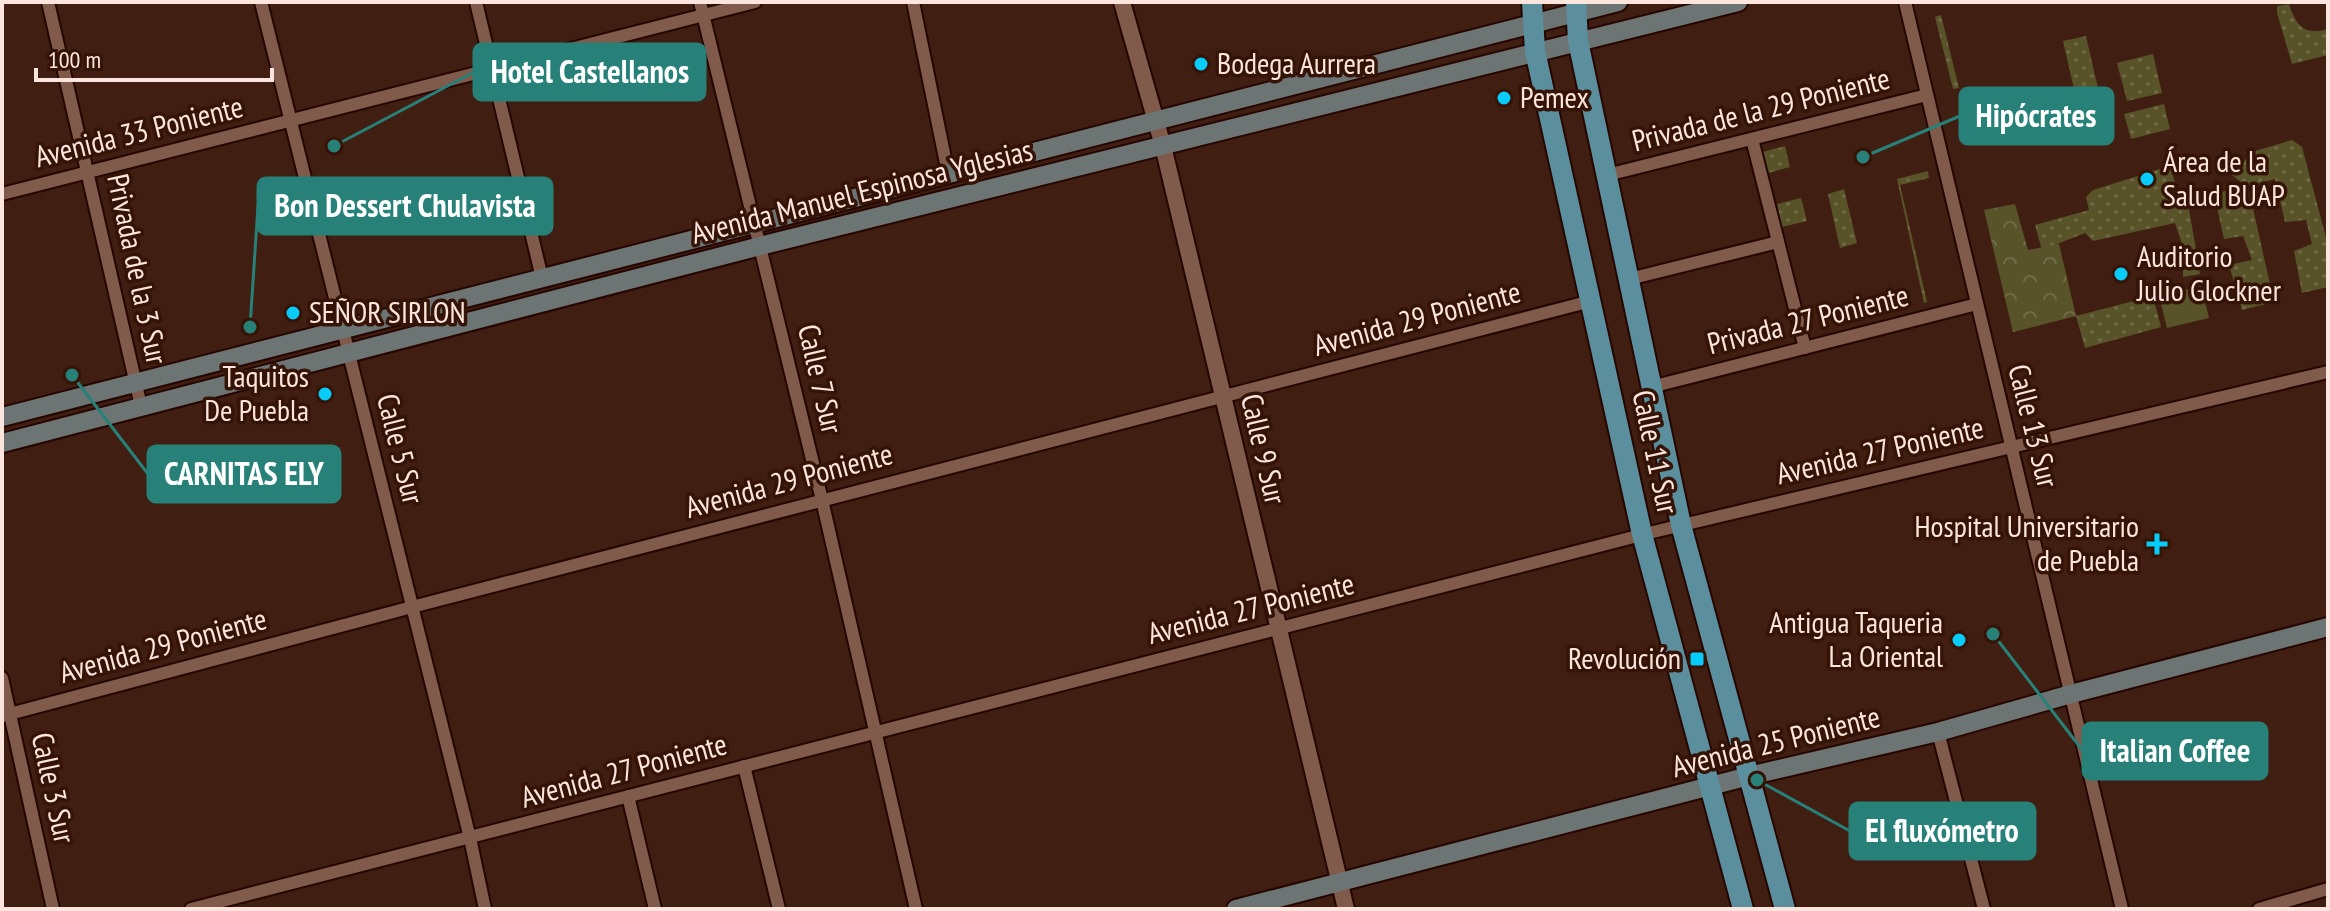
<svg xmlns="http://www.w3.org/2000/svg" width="2330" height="911" font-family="'PT Sans Narrow',sans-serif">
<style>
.grass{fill:url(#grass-dots)}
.park{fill:url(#park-crowns)}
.pitch{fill:#585328}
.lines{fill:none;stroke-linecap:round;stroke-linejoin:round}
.minor-casing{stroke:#250600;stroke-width:16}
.tertiary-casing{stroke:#250600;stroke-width:20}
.secondary-casing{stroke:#250600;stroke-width:22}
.primary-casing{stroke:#250600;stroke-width:24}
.minor{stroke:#805a4a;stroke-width:12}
.tertiary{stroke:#805a4a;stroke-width:16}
.secondary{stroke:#6d7474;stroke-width:18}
.primary{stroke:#5b8f9d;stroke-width:20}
.poi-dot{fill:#07cbf9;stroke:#351407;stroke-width:3}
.labels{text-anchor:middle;stroke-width:7;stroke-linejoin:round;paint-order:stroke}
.poi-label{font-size:30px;fill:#fce5dc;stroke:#351407;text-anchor:start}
.street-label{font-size:30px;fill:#fce5dc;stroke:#351407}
.leader{fill:none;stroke:#278179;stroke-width:3}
.callout-dot{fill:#278179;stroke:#351407;stroke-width:3}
.callout{fill:#278179;stroke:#278179;stroke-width:3}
.callout-label{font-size:32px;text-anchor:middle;font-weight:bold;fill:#fff}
</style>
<defs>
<pattern id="grass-dots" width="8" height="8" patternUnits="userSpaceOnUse" patternTransform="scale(2)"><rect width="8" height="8" fill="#585328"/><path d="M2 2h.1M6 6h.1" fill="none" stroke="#716c47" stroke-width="1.8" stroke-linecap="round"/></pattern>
<pattern id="park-crowns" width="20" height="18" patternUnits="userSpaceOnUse" patternTransform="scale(2)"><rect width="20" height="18" fill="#585328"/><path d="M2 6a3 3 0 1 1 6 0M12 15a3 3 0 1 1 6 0" fill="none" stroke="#716c47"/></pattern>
</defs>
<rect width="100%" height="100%" fill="#401e11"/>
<g class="grass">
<path d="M 2289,4 C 2296,26 2305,36 2328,29 L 2328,55 L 2292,64 L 2277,13 L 2277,6 Z"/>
<path d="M 1941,15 L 1959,88 L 1953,89 L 1935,17 Z"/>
<path d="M 2086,36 L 2102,106 L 2079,111 L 2063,41 Z"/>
<path d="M 2153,54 L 2162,93 L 2127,101 L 2117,63 Z"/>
<path d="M 2164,104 L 2170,129 L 2131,139 L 2124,114 Z"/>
<path d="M 2292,140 L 2302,147 L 2328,245 L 2328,287 L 2302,293 L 2294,251 L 2312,244 L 2306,220 L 2285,222 L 2275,179 L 2248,186 L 2274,302 L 2242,310 L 2229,265 L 2252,260 L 2243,236 L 2224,239 L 2214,194 L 2246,186 L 2232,175 L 2252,152 Z"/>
<path d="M 1785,146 L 1790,167 L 1765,174 L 1759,153 Z"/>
<path d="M 2170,166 L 2180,199 L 2188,203 L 2200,274 L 2183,277 L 2183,247 L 2175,223 L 2093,241 L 2085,233 L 2042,250 L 2035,225 L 2089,210 L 2086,197 L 2093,190 Z"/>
<path d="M 1928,171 L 1929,178 L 1900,185 L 1927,302 L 1924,303 L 1897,179 Z"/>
<path d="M 1844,189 L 1857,243 L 1840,248 L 1828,194 Z"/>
<path d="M 1801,198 L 1807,221 L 1782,227 L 1777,204 Z"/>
<path d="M 2153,296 L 2161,327 L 2085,348 L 2076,316 Z"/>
</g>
<path class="park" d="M 2015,204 L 2028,250 L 2059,244 L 2076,316 L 2013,332 L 1984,210 Z"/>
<path class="pitch" d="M 2201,286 L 2209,318 L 2167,328 L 2159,296 Z"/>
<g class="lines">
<g class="minor-casing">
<g id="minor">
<path d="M 48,2 L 141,406"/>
<path d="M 261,2 L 470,838 L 485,909"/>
<path d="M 476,2 L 542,278"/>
<path d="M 700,2 L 822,500 L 916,909"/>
<path d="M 913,2 L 948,173"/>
<path d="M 1905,2 L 2122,909"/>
<path d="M 1752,139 L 1805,348"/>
<path d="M 1607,175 L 1927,95"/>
<path d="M 2,194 L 755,2"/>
<path d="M 1629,279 L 1778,242"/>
<path d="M 1651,387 L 1977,304"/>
<path d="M 2,678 L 53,909"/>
<path d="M 2,716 L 412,607 L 1591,301"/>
<path d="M 1938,732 L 1984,909"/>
<path d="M 744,766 L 779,909"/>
<path d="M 628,796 L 655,909"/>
<path d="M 191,909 L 1653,532 L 2328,372"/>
<path d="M 2259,909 L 2328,889"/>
</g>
</g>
<g class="tertiary-casing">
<path id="tertiary" d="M 1122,2 L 1163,146 L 1346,909"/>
</g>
<g class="secondary-casing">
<g id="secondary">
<path d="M 2,417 L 1618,2"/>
<path d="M 2,443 L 768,244 L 1738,2"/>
<path d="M 1236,909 L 1749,776 L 1938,732 L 2071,694 L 2328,627"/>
</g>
</g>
<g class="primary-casing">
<g id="primary">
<path d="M 1532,2 L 1535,51 L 1642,534 L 1743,909"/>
<path d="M 1576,2 L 1578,41 L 1681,525 L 1785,909"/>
</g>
</g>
<use href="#minor" class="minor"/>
<use href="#tertiary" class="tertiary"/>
<use href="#secondary" class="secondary"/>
<use href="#primary" class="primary"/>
</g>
<g class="poi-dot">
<circle cx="1201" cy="64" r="8"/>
<circle cx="1504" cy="98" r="8"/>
<circle cx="2147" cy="179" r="8"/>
<circle cx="2121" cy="274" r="8"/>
<circle cx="293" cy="313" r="8"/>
<circle cx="325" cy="394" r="8"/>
<path d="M2153 532h8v8h8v8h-8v8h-8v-8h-8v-8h8z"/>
<circle cx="1959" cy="640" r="8"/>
<rect x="1689" y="651" width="16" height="16" rx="4"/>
</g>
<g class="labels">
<g class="poi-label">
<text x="1217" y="74">Bodega Aurrera</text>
<text x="1520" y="108">Pemex</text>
<text x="2163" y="172">Área de la<tspan x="2163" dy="34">Salud BUAP</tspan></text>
<text x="2137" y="267">Auditorio<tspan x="2137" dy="34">Julio Glockner</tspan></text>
<text x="309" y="323">SEÑOR SIRLON</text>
<text x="309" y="387" text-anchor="end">Taquitos<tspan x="309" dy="34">De Puebla</tspan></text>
<text x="2139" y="537" text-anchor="end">Hospital Universitario<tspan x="2139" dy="34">de Puebla</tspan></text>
<text x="1943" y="633" text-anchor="end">Antigua Taqueria<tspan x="1943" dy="34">La Oriental</tspan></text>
<text x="1681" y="669" text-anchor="end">Revolución</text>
</g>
<g class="street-label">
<text transform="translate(1761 110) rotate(-14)" y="10">Privada de la 29 Poniente</text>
<text transform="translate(139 132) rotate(-14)" y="10">Avenida 33 Poniente</text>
<text transform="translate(862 192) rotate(-14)" y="10">Avenida Manuel Espinosa Yglesias</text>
<text transform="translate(137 269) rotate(78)" y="10">Privada de la 3 Sur</text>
<text transform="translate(1417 319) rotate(-15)" y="10">Avenida 29 Poniente</text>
<text transform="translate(1808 320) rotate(-14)" y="10">Privada 27 Poniente</text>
<text transform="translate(820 379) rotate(77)" y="10">Calle 7 Sur</text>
<text transform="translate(2033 426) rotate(76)" y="10">Calle 13 Sur</text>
<text transform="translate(400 449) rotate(76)" y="10">Calle 5 Sur</text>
<text transform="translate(1263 449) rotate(77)" y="10">Calle 9 Sur</text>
<text transform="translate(1880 451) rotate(-13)" y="10">Avenida 27 Poniente</text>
<text transform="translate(1655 452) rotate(78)" y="10">Calle 11 Sur</text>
<text transform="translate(789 481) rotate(-15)" y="10">Avenida 29 Poniente</text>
<text transform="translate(1251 609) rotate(-14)" y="10">Avenida 27 Poniente</text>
<text transform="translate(163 646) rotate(-15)" y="10">Avenida 29 Poniente</text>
<text transform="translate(1776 742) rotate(-14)" y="10">Avenida 25 Poniente</text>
<text transform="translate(624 771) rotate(-15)" y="10">Avenida 27 Poniente</text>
<text transform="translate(53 788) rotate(78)" y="10">Calle 3 Sur</text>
</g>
</g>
<path class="leader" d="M334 146L474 72M1863 157L1960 116M250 327L258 206M72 375L148 474M1993 634L2083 751M1757 780L1850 831"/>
<g class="callout-dot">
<circle cx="334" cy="146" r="8"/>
<circle cx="1863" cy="157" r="8"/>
<circle cx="250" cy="327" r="8"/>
<circle cx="72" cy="375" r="8"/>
<circle cx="1993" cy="634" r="8"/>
<circle cx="1757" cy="780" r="8"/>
</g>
<g class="callout">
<rect x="474" y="44" width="231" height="56" rx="8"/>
<rect x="1960" y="88" width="153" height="56" rx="8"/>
<rect x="258" y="178" width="294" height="56" rx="8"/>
<rect x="148" y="446" width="192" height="56" rx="8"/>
<rect x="2083" y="723" width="184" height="56" rx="8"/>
<rect x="1850" y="803" width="185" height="56" rx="8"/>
</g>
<g class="callout-label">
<text x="590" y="83">Hotel Castellanos</text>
<text x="2036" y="127">Hipócrates</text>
<text x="405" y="217">Bon Dessert Chulavista</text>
<text x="244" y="485">CARNITAS ELY</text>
<text x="2175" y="762">Italian Coffee</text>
<text x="1942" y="842">El fluxómetro</text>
</g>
<rect width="2330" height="911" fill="none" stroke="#fce5dc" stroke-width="8"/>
<path d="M36 68v12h236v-12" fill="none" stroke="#fce5dc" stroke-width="4"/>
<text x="48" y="68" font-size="24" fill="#fce5dc" stroke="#351407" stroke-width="6" paint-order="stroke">100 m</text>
</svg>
